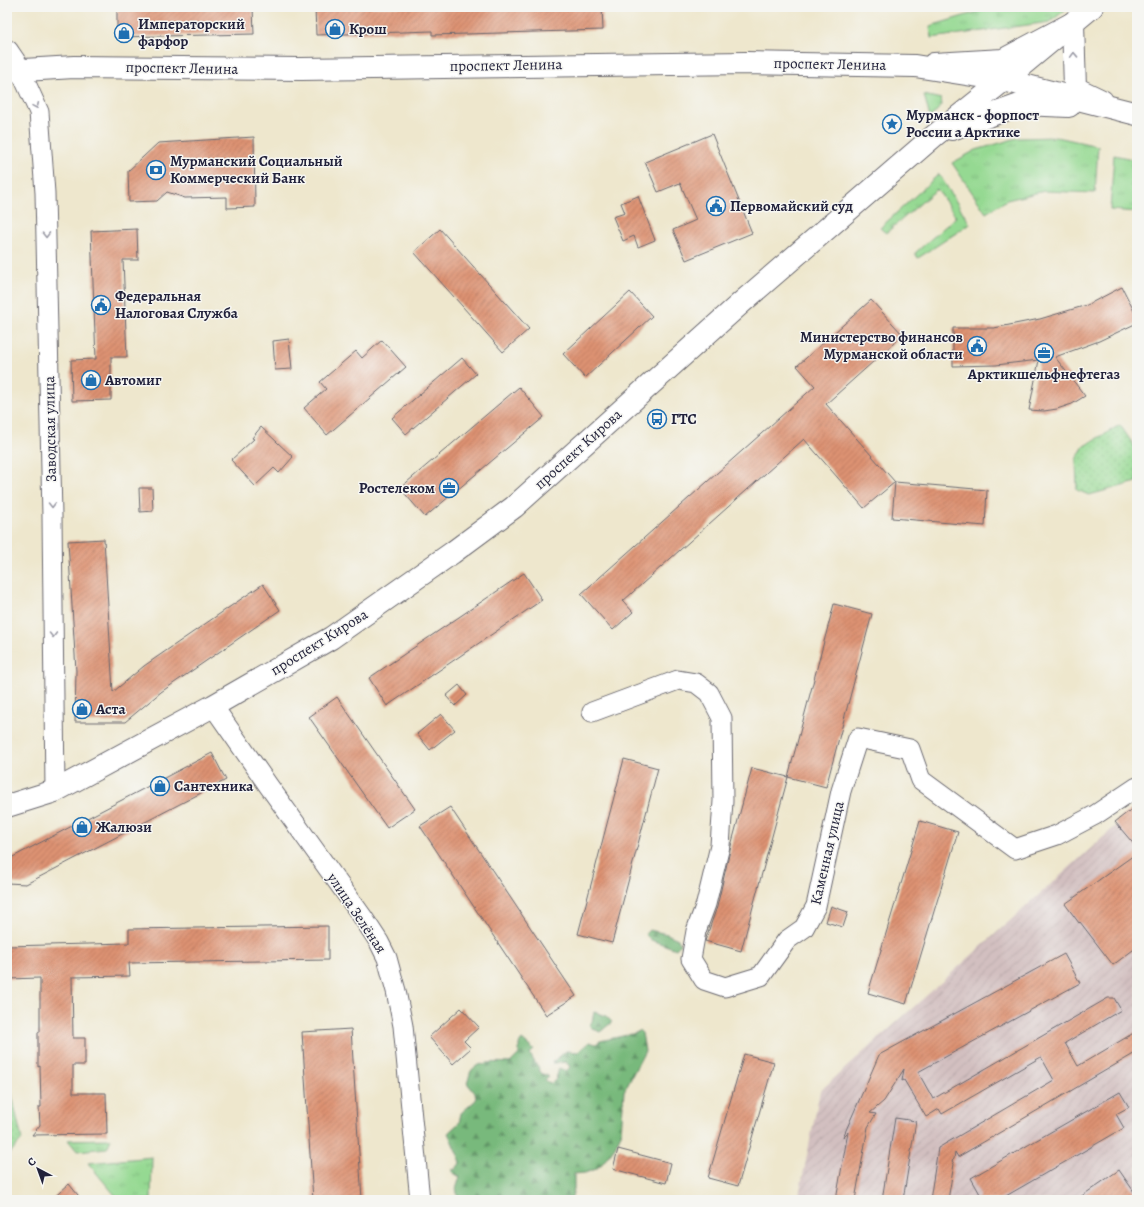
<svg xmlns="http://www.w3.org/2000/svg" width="1144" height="1207" font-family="Alegreya,serif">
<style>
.industrial{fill:url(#industrial-furrows)}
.grass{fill:url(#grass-tufts);stroke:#5c7e66}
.forest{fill:url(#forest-firs);stroke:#4d6e5c}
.park{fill:url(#park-dots);stroke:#5c7e66}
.building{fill:url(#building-hatch)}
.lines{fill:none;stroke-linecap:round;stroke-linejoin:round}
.minor-casing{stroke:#69676e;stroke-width:21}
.tertiary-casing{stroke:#69676e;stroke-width:24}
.secondary-casing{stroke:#69676e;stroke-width:24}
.primary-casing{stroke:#69676e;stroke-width:24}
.minor{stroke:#fff;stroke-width:19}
.tertiary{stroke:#fff;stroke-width:22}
.secondary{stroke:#fff;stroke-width:22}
.primary{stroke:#fff;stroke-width:22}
.oneway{stroke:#9c9ca7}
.labels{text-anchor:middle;stroke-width:3;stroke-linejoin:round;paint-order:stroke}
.poi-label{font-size:15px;font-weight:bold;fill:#22223b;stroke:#f6f6f2;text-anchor:start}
.street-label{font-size:15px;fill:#22223b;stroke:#f6f6f2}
</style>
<defs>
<pattern id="industrial-furrows" width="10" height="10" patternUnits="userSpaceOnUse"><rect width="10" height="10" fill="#d2bfc0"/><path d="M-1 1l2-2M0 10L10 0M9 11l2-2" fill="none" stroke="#b4a4a6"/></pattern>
<pattern id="grass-tufts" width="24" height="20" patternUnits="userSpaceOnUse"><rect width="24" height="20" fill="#95d992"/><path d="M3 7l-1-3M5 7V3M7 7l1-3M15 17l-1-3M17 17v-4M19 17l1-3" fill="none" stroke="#80ba7f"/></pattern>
<pattern id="forest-firs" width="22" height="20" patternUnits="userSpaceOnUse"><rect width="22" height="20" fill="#78b97c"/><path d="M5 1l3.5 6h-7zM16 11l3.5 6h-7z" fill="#629667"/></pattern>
<pattern id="park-dots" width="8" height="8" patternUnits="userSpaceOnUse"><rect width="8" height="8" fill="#95d992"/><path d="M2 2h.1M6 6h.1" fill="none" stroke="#80ba7f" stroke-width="1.8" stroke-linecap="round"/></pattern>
<pattern id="building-hatch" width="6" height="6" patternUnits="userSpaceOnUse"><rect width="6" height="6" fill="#dd9272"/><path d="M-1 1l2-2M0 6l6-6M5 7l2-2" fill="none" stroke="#b3775f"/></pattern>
</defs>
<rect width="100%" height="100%" fill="#f6f6f2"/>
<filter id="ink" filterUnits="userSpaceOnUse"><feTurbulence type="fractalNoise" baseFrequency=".025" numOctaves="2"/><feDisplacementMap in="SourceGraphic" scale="8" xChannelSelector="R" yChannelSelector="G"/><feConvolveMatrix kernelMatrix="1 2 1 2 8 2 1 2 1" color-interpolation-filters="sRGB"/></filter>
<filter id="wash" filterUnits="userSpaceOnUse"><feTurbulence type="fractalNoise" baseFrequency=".012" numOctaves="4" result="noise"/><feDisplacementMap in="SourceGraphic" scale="16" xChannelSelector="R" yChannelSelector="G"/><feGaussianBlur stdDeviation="0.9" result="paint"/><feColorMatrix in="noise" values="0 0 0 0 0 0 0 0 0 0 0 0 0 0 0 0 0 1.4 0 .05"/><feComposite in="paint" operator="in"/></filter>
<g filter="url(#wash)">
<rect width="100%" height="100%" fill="#eee7cd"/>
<path class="industrial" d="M 1137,807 L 1137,1200 L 798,1200 L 820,1091 Z"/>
<g class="grass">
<path d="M 994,7 L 1069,7 L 1050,22 L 931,38 L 930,26 Z"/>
<path d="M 924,95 L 941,99 L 942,105 L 930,118 Z"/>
<path d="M 1057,137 L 1098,146 L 1095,193 L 1044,191 L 1007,200 L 986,213 L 952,163 L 976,150 L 1017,138 Z"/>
<path d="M 1114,155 L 1137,160 L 1137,212 L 1110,210 Z"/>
<path d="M 939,174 L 970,224 L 918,258 L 915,253 L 956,217 L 937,189 L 886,233 L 880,228 Z"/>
<path d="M 111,1139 L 107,1148 L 77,1151 L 68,1140 Z"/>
<path d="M 152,1157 L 151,1200 L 119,1200 L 88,1163 Z"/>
</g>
<g class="forest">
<path d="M 649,930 L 667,934 L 678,939 L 680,945 L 676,949 L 651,940 L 645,934 Z"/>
<path d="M 594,1012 L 606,1016 L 612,1022 L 600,1032 L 592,1028 L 589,1025 L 592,1022 Z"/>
<path d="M 639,1030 L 642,1033 L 645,1051 L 624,1091 L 621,1134 L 615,1147 L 603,1163 L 596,1169 L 585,1173 L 574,1174 L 574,1189 L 571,1200 L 459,1200 L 456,1189 L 460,1177 L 452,1172 L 453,1169 L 455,1170 L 461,1162 L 448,1133 L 459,1123 L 461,1113 L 476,1100 L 475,1093 L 467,1083 C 469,1079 469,1075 471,1071 C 477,1061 499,1062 510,1063 L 519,1054 L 519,1044 L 522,1040 L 534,1050 L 530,1054 C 533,1061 539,1066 541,1073 L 549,1076 L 545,1080 L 551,1084 L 556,1079 L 559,1068 L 566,1071 L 570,1067 L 566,1062 L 552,1063 L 566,1051 L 578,1052 L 589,1042 L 596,1044 L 600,1041 L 636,1033 Z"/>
</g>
<g class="park">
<path d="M 1120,425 L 1137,450 L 1137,482 L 1089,495 L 1077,490 L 1076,459 L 1084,446 Z"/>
<path d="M 7,1073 L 22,1140 L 7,1156 Z"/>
</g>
<g id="blocks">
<g class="building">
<path d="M 117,7 L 253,7 L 254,34 L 117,37 Z"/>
<path d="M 315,7 L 602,7 L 603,30 L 432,35 L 432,31 L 316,35 Z"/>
<path d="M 712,134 L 752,233 L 686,260 L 673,230 L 696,220 L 680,183 L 658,192 L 645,162 Z"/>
<path d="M 254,137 L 255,207 L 227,208 L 227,197 L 185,198 L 167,192 L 157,201 L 129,202 L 128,171 L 158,143 Z"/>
<path d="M 638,196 L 655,240 L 638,247 L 634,236 L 623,241 L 613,217 L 625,213 L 621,203 Z"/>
<path d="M 137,229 L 138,260 L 123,260 L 127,357 L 111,357 L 111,400 L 72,401 L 71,360 L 96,359 L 91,231 Z"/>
<path d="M 440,229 L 529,329 L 503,352 L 414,252 Z"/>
<path d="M 1122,287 L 1137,317 L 1137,323 L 1099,341 L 1055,357 L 1085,396 L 1072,404 L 1057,409 L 1044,411 L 1029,410 L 1039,360 L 996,365 L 953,366 L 953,328 L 994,328 L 1040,319 L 1087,305 Z"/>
<path d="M 630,292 L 652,316 L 585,378 L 563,354 Z"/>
<path d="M 871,300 L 903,335 L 826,404 L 895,482 L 864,508 L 804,439 L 623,601 L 633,612 L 613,630 L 581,594 L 815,386 L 797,366 Z"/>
<path d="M 289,339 L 292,369 L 275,370 L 273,341 Z"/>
<path d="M 382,340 L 406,367 L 327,435 L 304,408 L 326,389 L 320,382 L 356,351 L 362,358 Z"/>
<path d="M 462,358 L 476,374 L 406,434 L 392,418 Z"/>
<path d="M 519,387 L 544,417 L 425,517 L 400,488 Z"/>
<path d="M 261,427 L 293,457 L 279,473 L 274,468 L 255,486 L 231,460 L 254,439 L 252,438 Z"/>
<path d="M 895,482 L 987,490 L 985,526 L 892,518 Z"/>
<path d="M 139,488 L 152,488 L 153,511 L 140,512 Z"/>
<path d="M 104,539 L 113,692 L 144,666 L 263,584 L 280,610 L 161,692 L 125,722 L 75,722 L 76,671 L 68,541 Z"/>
<path d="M 524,573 L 542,600 L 387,706 L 369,678 Z"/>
<path d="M 834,604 L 872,614 L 826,787 L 788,777 Z"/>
<path d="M 459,685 L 467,695 L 455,706 L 446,696 Z"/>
<path d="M 337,697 L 415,809 L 387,828 L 309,717 Z"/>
<path d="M 441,714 L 455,730 L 430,750 L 417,734 Z"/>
<path d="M 212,753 L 226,780 L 26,884 L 7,883 L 7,860 Z"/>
<path d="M 624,759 L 658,768 L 612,943 L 578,934 Z"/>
<path d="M 752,768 L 788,777 L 741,951 L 705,941 L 717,907 L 731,846 Z"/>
<path d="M 1137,805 L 1137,848 L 1115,822 Z"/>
<path d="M 450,807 L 576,996 L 546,1015 L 420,826 Z"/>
<path d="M 920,821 L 958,832 L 906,1004 L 868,993 Z"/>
<path d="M 1137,853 L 1137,947 L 1113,965 L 1080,922 L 1079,923 L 1065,904 Z"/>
<path d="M 831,906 L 848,912 L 843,927 L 826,922 Z"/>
<path d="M 328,926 L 328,960 L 129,963 L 130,976 L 72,977 L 73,1038 L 85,1038 L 85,1065 L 73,1065 L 73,1093 L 106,1093 L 107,1134 L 32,1135 L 40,1125 L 39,1107 L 41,1107 L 40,1066 L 38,1067 L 38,1032 L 40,1032 L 40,978 L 7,979 L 7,946 L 129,943 L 129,929 Z"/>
<path d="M 1064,954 L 1080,983 L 918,1072 L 933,1099 L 1108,998 L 1114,998 L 1121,1010 L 1065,1043 L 1078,1066 L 1137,1031 L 1137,1052 L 958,1157 L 955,1152 L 954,1159 L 952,1161 L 954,1164 L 948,1200 L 930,1200 L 938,1148 L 1054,1080 L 1041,1057 L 942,1114 L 939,1109 L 926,1117 L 904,1080 L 902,1081 L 904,1069 L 884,1101 L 870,1113 L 876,1114 L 868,1127 L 855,1200 L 836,1200 L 848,1132 L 843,1137 L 879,1055 Z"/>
<path d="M 461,1008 L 479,1027 L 464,1041 L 471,1048 L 453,1064 L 429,1037 Z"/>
<path d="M 351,1029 L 362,1200 L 313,1200 L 302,1032 Z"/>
<path d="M 744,1054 L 774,1062 L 738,1186 L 708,1178 Z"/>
<path d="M 1120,1092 L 1129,1107 L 1116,1114 L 1124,1128 L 999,1200 L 978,1200 L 980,1194 L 971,1178 Z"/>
<path d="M 895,1118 L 916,1121 L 903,1200 L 882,1200 Z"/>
<path d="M 618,1149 L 671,1163 L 666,1183 L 613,1169 Z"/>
<path d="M 1119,1170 L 1137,1196 L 1137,1200 L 1076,1200 Z"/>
<path d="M 69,1184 L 82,1200 L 51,1200 Z"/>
</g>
</g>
</g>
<g filter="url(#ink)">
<use href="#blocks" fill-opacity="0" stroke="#69676e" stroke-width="1"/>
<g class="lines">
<g class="minor-casing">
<g id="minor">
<path d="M 20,70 L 39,112 L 45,193 L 52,516 L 55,791"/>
<path d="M 213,706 L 268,785 L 362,916 L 379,942 L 387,958 L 396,991 L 403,1026 L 420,1200"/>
<path d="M 592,712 L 678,680 L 696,683 L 709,693 L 722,718 L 723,801 L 720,846 L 706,904 L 696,931 L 691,959 L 704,980 L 725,987 L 761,976 L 787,940 L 804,928 L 816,906 L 841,791 L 858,738 L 910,749 L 921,780 L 1015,849 L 1057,835 L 1095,815 L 1137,787"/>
</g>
</g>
<g class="tertiary-casing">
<g id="tertiary">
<path d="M 1073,23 L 1075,88 L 1102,101"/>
<path d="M 934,64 L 1003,60 L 1073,23"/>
<path d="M 1004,80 L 1092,7"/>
</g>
</g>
<g class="secondary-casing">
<path id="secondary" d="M 7,51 L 20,70"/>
</g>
<g class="primary-casing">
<g id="primary">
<path d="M 7,71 L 74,67 L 301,69 L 746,63 L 915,66 L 1004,80 L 1137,114"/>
<path d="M 952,129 L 1022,104 L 1069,106"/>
<path d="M 7,806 L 55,791 L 213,706 L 331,638 L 452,553 L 514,507 L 741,303 L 934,136 L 1004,80"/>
</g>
</g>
<use href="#minor" class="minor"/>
<use href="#tertiary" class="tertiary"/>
<use href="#secondary" class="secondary"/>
<use href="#primary" class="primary"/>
</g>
<defs><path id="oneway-chevron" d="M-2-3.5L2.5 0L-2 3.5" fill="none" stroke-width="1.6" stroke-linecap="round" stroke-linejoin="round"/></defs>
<g class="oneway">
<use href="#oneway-chevron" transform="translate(1074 55) rotate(-92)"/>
<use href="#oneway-chevron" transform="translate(36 106) rotate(66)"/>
<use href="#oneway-chevron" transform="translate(46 235) rotate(89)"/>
<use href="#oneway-chevron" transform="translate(52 505) rotate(89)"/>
<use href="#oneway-chevron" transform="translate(53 635) rotate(89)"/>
</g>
</g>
<defs>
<g id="shop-ring" transform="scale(1)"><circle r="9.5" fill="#f6f6f2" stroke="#1f6fb2" stroke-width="1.5"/><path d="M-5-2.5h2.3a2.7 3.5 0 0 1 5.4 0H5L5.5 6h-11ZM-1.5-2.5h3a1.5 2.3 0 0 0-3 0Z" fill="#1f6fb2"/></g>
<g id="sight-ring" transform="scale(1)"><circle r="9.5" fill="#f6f6f2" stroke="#1f6fb2" stroke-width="1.5"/><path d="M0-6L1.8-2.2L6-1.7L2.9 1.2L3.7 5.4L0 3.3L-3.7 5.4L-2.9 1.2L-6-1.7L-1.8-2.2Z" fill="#1f6fb2"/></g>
<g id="bank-ring" transform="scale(1)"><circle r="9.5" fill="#f6f6f2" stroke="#1f6fb2" stroke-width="1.5"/><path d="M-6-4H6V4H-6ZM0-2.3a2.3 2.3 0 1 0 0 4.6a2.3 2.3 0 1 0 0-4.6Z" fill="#1f6fb2"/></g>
<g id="civic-ring" transform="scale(1)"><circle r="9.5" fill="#f6f6f2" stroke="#1f6fb2" stroke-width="1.5"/><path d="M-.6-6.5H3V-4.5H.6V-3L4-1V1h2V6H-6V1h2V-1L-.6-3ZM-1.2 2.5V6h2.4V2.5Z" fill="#1f6fb2"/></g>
<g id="office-ring" transform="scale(1)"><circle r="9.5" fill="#f6f6f2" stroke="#1f6fb2" stroke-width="1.5"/><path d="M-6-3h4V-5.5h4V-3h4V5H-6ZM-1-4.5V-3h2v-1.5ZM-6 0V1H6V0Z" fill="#1f6fb2"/></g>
<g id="bus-ring" transform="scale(1)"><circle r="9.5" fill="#f6f6f2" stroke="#1f6fb2" stroke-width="1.5"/><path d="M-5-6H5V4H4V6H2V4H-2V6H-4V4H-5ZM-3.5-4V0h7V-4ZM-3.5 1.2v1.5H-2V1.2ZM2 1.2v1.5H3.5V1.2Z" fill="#1f6fb2"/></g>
</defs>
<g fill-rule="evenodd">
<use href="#shop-ring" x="335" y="29"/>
<use href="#shop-ring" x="124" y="33"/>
<use href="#sight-ring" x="892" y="124"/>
<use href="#bank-ring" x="156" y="170"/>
<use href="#civic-ring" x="716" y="206"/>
<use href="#civic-ring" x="101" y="305"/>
<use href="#civic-ring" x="977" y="346"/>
<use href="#office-ring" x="1044" y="353"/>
<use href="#shop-ring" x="91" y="380"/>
<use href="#bus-ring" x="657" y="419"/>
<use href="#office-ring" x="449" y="488"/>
<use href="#shop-ring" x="82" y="709"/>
<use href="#shop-ring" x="160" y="786"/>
<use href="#shop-ring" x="82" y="827"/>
</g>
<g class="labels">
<g class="poi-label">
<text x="138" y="29">Императорский<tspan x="138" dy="17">фарфор</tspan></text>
<text x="349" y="34">Крош</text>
<text x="906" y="120">Мурманск - форпост<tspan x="906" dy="17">России а Арктике</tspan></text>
<text x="170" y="166">Мурманский Социальный<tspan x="170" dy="17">Коммерческий Банк</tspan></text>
<text x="730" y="211">Первомайский суд</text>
<text x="115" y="301">Федеральная<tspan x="115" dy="17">Налоговая Служба</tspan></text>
<text x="963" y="342" text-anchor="end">Министерство финансов<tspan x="963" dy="17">Мурманской области</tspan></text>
<text x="1044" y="379" text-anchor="middle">Арктикшельфнефтегаз</text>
<text x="105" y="385">Автомиг</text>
<text x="671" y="424">ГТС</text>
<text x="435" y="493" text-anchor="end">Ростелеком</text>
<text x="96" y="714">Аста</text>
<text x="174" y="791">Сантехника</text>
<text x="96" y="832">Жалюзи</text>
</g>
<g class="street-label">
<text transform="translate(830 64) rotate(1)" y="5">проспект Ленина</text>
<text transform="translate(506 65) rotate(-1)" y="5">проспект Ленина</text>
<text transform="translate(182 68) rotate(1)" y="5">проспект Ленина</text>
<text transform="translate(50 429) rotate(-91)" y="5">Заводская улица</text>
<text transform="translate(578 449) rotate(-42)" y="5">проспект Кирова</text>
<text transform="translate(319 642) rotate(-32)" y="5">проспект Кирова</text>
<text transform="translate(827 853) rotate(-77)" y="5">Каменная улица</text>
<text transform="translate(357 913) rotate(56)" y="5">улица Зелёная</text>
</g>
</g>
<rect width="1144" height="1207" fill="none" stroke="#f6f6f2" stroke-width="24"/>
<g transform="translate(38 1169) rotate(319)" stroke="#f6f6f2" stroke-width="3" paint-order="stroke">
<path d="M0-3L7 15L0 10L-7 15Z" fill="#22223b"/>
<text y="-6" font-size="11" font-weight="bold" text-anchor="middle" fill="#22223b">С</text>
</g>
</svg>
